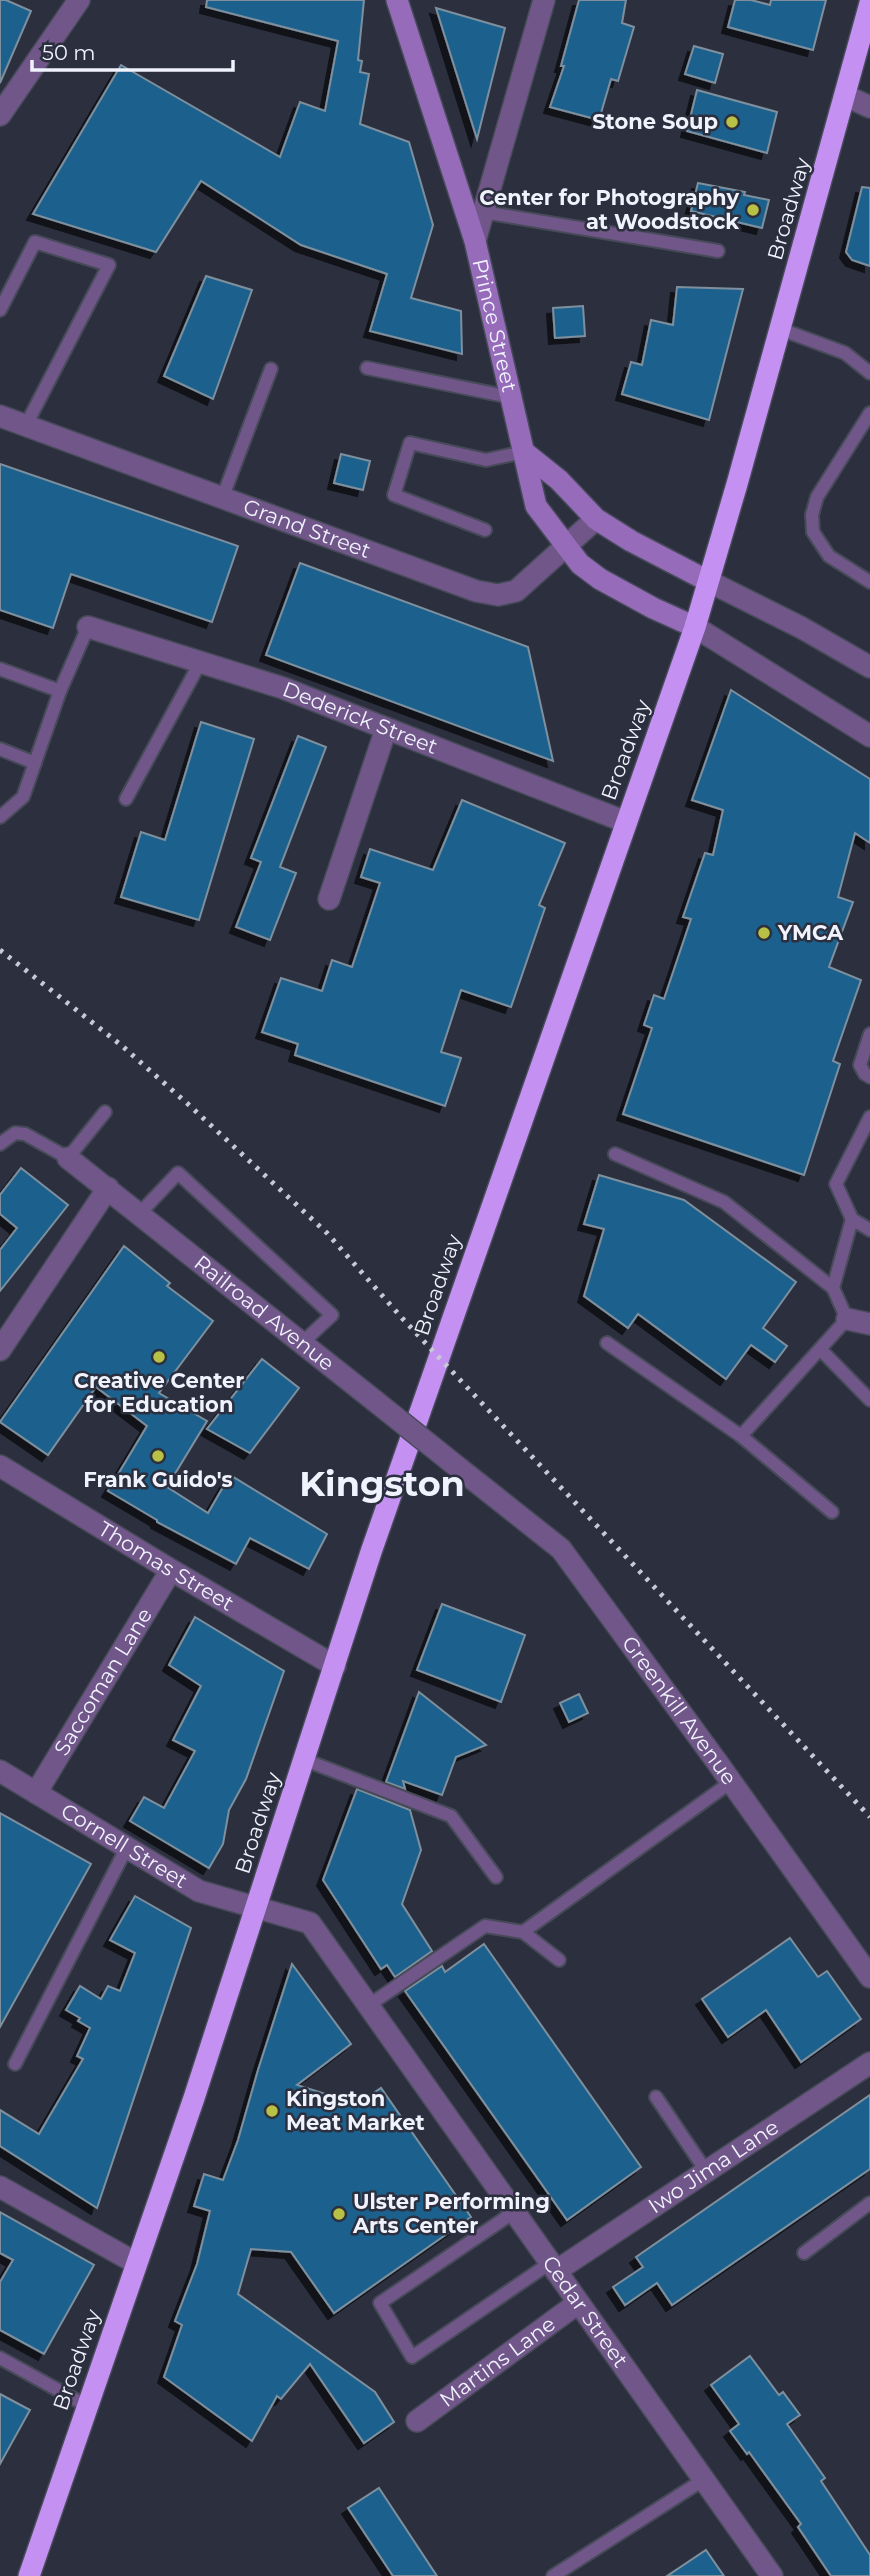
<svg xmlns="http://www.w3.org/2000/svg" width="870" height="2576" font-family="Montserrat,sans-serif">
<style>
.building{fill:#1d618d;stroke:#7e8f9d;stroke-width:2;filter:url(#shadow)}
.lines{fill:none;stroke-linecap:round;stroke-linejoin:round}
.lane-casing{stroke:#474a59;stroke-width:16}
.street-casing{stroke:#474a59;stroke-width:24}
.secondary-casing{stroke:#474a59;stroke-width:24}
.highway-casing{stroke:#474a59;stroke-width:24}
.lane{stroke:#715789;stroke-width:12}
.street{stroke:#715789;stroke-width:21}
.secondary{stroke:#956bba;stroke-width:21}
.highway{stroke:#c491f3;stroke-width:21}
.rail{stroke:#c7c9d5;stroke-width:5;stroke-dasharray:3.5 7;stroke-linecap:butt}
.street-bridge-casing{stroke:#474a59;stroke-width:24;stroke-linecap:butt}
.street-bridge{stroke:#715789;stroke-width:21}
.poi-dot{fill:#b9c046;stroke:#2b2f3e;stroke-width:2.5}
.labels{text-anchor:middle;stroke-width:5;stroke-linejoin:round;paint-order:stroke}
.poi-label{font-size:21px;font-weight:bold;fill:#f0f2fd;stroke:#2b2f3e;text-anchor:start}
.street-label{font-size:21px;fill:#f0f2fd;stroke:#2b2f3e}
.town-label{font-size:35px;font-weight:bold;fill:#f0f2fd;stroke:#2b2f3e}
</style>
<defs>
<filter id="shadow"><feDropShadow dx="-6" dy="6" stdDeviation="0" flood-color="#0009"/></filter>
</defs>
<rect width="100%" height="100%" fill="#2b2f3e"/>
<g class="building">
<path d="M 0,0 L 6,0 L 31,11 L 0,83 Z"/>
<path d="M 207,0 L 364,0 L 358,60 L 362,61 L 360,72 L 369,74 L 360,124 L 409,142 L 433,225 L 411,298 L 461,311 L 462,354 L 370,331 L 387,274 L 301,245 L 201,181 L 156,252 L 33,214 L 121,65 L 280,157 L 300,102 L 325,111 L 338,41 L 206,7 Z"/>
<path d="M 579,0 L 626,0 L 622,23 L 634,27 L 618,81 L 611,79 L 599,120 L 550,107 L 564,66 L 561,66 Z"/>
<path d="M 735,0 L 751,0 L 770,5 L 771,0 L 826,0 L 813,50 L 728,27 Z"/>
<path d="M 436,8 L 505,28 L 477,139 Z"/>
<path d="M 694,46 L 723,54 L 715,83 L 685,74 Z"/>
<path d="M 697,90 L 777,112 L 767,153 L 687,131 Z"/>
<path d="M 698,183 L 745,192 L 744,195 L 769,200 L 762,228 L 691,211 Z"/>
<path d="M 862,187 L 870,188 L 870,266 L 852,260 L 846,252 Z"/>
<path d="M 206,276 L 252,290 L 213,399 L 164,376 Z"/>
<path d="M 677,287 L 743,289 L 709,420 L 622,394 L 631,362 L 642,365 L 651,320 L 673,325 Z"/>
<path d="M 583,306 L 585,336 L 555,338 L 553,308 Z"/>
<path d="M 341,454 L 370,461 L 363,490 L 334,483 Z"/>
<path d="M 0,464 L 238,546 L 212,622 L 71,574 L 53,628 L 0,610 Z"/>
<path d="M 300,563 L 528,647 L 553,761 L 266,655 Z"/>
<path d="M 731,690 L 870,779 L 870,843 L 855,833 L 838,897 L 853,902 L 829,967 L 861,980 L 833,1061 L 840,1064 L 804,1175 L 623,1114 L 652,1028 L 644,1025 L 654,995 L 664,999 L 691,919 L 683,917 L 705,853 L 713,855 L 723,810 L 692,800 Z"/>
<path d="M 201,722 L 254,739 L 199,920 L 121,897 L 141,832 L 165,840 Z"/>
<path d="M 298,736 L 326,747 L 280,867 L 296,873 L 270,940 L 236,927 L 261,862 L 251,858 Z"/>
<path d="M 462,800 L 565,843 L 539,905 L 545,908 L 511,1007 L 461,990 L 441,1052 L 461,1058 L 445,1106 L 295,1055 L 298,1044 L 262,1032 L 281,978 L 322,991 L 332,960 L 352,967 L 380,883 L 361,877 L 370,849 L 433,870 Z"/>
<path d="M 21,1168 L 68,1205 L 0,1291 L 0,1250 L 17,1228 L 0,1214 L 0,1195 Z"/>
<path d="M 599,1175 L 684,1200 L 796,1282 L 763,1328 L 787,1346 L 775,1362 L 751,1345 L 726,1379 L 638,1314 L 628,1328 L 584,1296 L 604,1229 L 584,1224 Z"/>
<path d="M 124,1246 L 170,1283 L 167,1286 L 213,1321 L 159,1393 L 207,1421 L 167,1487 L 208,1513 L 230,1475 L 327,1534 L 309,1569 L 250,1538 L 236,1564 L 157,1522 L 157,1520 L 108,1491 L 147,1426 L 96,1387 L 48,1455 L 0,1422 Z"/>
<path d="M 262,1359 L 299,1388 L 250,1453 L 207,1429 Z"/>
<path d="M 442,1604 L 525,1635 L 501,1702 L 417,1670 Z"/>
<path d="M 195,1617 L 284,1671 L 246,1779 L 229,1810 L 223,1844 L 209,1868 L 130,1821 L 144,1797 L 164,1808 L 195,1751 L 173,1740 L 201,1686 L 169,1665 Z"/>
<path d="M 419,1692 L 486,1745 L 456,1757 L 442,1795 L 403,1781 L 405,1789 L 386,1782 Z"/>
<path d="M 579,1694 L 588,1713 L 569,1722 L 560,1703 Z"/>
<path d="M 357,1789 L 410,1810 L 421,1850 L 402,1904 L 432,1951 L 395,1977 L 387,1965 L 381,1969 L 323,1880 Z"/>
<path d="M 0,1813 L 91,1864 L 0,2027 Z"/>
<path d="M 135,1896 L 191,1928 L 97,2208 L 0,2146 L 0,2110 L 39,2134 L 83,2059 L 77,2056 L 90,2028 L 78,2021 L 80,2018 L 66,2010 L 80,1986 L 101,1999 L 108,1986 L 120,1991 L 135,1953 L 110,1940 Z"/>
<path d="M 790,1938 L 818,1977 L 827,1971 L 861,2019 L 801,2062 L 766,2010 L 728,2037 L 702,1999 Z"/>
<path d="M 484,1944 L 641,2167 L 567,2220 L 405,1991 L 442,1966 L 445,1972 Z"/>
<path d="M 292,1964 L 351,2044 L 297,2085 L 357,2104 L 381,2088 L 471,2217 L 334,2313 L 291,2252 L 251,2249 L 238,2294 L 375,2392 L 394,2422 L 364,2443 L 310,2364 L 281,2399 L 277,2396 L 252,2441 L 164,2377 L 182,2325 L 175,2321 L 197,2264 L 210,2211 L 194,2206 L 204,2174 L 223,2180 L 238,2140 L 258,2070 Z"/>
<path d="M 870,2095 L 870,2169 L 672,2305 L 657,2283 L 625,2305 L 613,2287 L 643,2267 L 636,2257 Z"/>
<path d="M 0,2212 L 94,2265 L 44,2354 L 0,2330 L 0,2282 L 13,2260 L 0,2253 Z"/>
<path d="M 750,2356 L 779,2395 L 783,2392 L 800,2415 L 787,2424 L 825,2478 L 821,2481 L 870,2555 L 870,2576 L 831,2576 L 798,2527 L 801,2524 L 749,2452 L 747,2454 L 730,2431 L 739,2424 L 711,2385 Z"/>
<path d="M 0,2394 L 30,2410 L 0,2464 Z"/>
<path d="M 379,2488 L 437,2576 L 393,2576 L 348,2508 Z"/>
<path d="M 706,2550 L 724,2576 L 667,2576 Z"/>
</g>
<g class="lines">
<g class="lane-casing">
<g id="lane">
<path d="M 483,212 L 718,251"/>
<path d="M 0,310 L 35,242 L 109,265 L 26,425"/>
<path d="M 780,329 L 845,353 L 870,373"/>
<path d="M 367,368 L 510,397"/>
<path d="M 870,413 L 817,497 L 812,515 L 813,532 L 829,556 L 870,582"/>
<path d="M 223,496 L 271,369"/>
<path d="M 485,530 L 394,495 L 410,443 L 486,460 L 524,452"/>
<path d="M 0,669 L 60,691 L 23,797 L 0,817"/>
<path d="M 60,691 L 88,627"/>
<path d="M 0,749 L 35,763"/>
<path d="M 126,799 L 201,661"/>
<path d="M 870,1034 L 860,1065 L 865,1074 L 870,1077"/>
<path d="M 870,1117 L 836,1184 L 852,1219 L 870,1230"/>
<path d="M 0,1144 L 15,1133 L 25,1134 L 68,1158 L 105,1112"/>
<path d="M 615,1154 L 724,1202 L 833,1288"/>
<path d="M 140,1213 L 178,1173 L 332,1315 L 302,1343"/>
<path d="M 607,1343 L 741,1436 L 847,1319 L 833,1288 L 852,1219"/>
<path d="M 820,1349 L 870,1400"/>
<path d="M 741,1436 L 832,1512"/>
<path d="M 305,1760 L 451,1816 L 496,1877"/>
<path d="M 523,1932 L 731,1782"/>
<path d="M 369,2005 L 485,1926 L 523,1932 L 559,1960"/>
<path d="M 15,2064 L 127,1847"/>
<path d="M 656,2097 L 706,2171"/>
<path d="M 514,2212 L 380,2303 L 412,2357 L 550,2263"/>
<path d="M 804,2253 L 870,2203"/>
<path d="M 0,2358 L 87,2406"/>
<path d="M 553,2576 L 703,2480"/>
</g>
</g>
<g class="street-casing">
<g id="street">
<path d="M 846,96 L 870,107"/>
<path d="M 0,115 L 79,0"/>
<path d="M 475,241 L 544,0"/>
<path id="s1" d="M 0,416 L 476,591 L 498,595 L 516,591 L 596,519"/>
<path d="M 708,581 L 802,628 L 870,667"/>
<path id="s2" d="M 88,627 L 283,688 L 626,822"/>
<path d="M 695,627 L 870,736"/>
<path d="M 329,899 L 386,729"/>
<path id="s3" d="M 68,1158 L 375,1401"/>
<path d="M 847,1319 L 870,1324"/>
<path d="M 0,1350 L 108,1188"/>
<path id="s4" d="M 0,1466 L 171,1570 L 335,1666"/>
<path id="s5" d="M 460,1469 L 561,1549 L 717,1762 L 870,1977"/>
<path id="s6" d="M 0,1771 L 199,1891 L 310,1923 L 772,2576"/>
<path id="s7" d="M 36,1793 L 171,1570"/>
<path d="M 0,2187 L 136,2263"/>
<path id="s8" d="M 556,2271 L 870,2063"/>
<path id="s9" d="M 417,2421 L 578,2303"/>
</g>
</g>
<g class="secondary-casing">
<g id="secondary">
<path id="s10" d="M 397,0 L 475,241 L 536,506 L 580,564 L 600,579 L 653,608 L 695,627"/>
<path d="M 524,452 L 559,480 L 596,519 L 631,541 L 708,581"/>
</g>
</g>
<g class="highway-casing">
<path id="highway" d="M 29,2576 L 194,2098 L 371,1552 L 695,627 L 737,484 L 870,3"/>
</g>
<use href="#lane" class="lane"/>
<use href="#street" class="street"/>
<use href="#secondary" class="secondary"/>
<use href="#highway" class="highway"/>
<path class="rail" d="M 0,950 L 121,1045 L 189,1105 L 327,1233 L 402,1318 L 870,1817"/>
<g class="street-bridge-casing">
<path id="street-bridge" d="M 375,1401 L 460,1469"/>
</g>
<use href="#street-bridge" class="street-bridge"/>
</g>
<g class="poi-dot">
<circle cx="732" cy="122" r="7"/>
<circle cx="753" cy="210" r="7"/>
<circle cx="764" cy="933" r="7"/>
<circle cx="159" cy="1357" r="7"/>
<circle cx="158" cy="1456" r="7"/>
<circle cx="272" cy="2111" r="7"/>
<circle cx="339" cy="2214" r="7"/>
</g>
<g class="labels">
<g class="poi-label">
<text x="718" y="129" text-anchor="end">Stone Soup</text>
<text x="739" y="205" text-anchor="end">Center for Photography<tspan x="739" dy="24">at Woodstock</tspan></text>
<text x="778" y="940">YMCA</text>
<text x="159" y="1388" text-anchor="middle">Creative Center<tspan x="159" dy="24">for Education</tspan></text>
<text x="158" y="1487" text-anchor="middle">Frank Guido's</text>
<text x="286" y="2106">Kingston<tspan x="286" dy="24">Meat Market</tspan></text>
<text x="353" y="2209">Ulster Performing<tspan x="353" dy="24">Arts Center</tspan></text>
</g>
<g class="street-label">
<text transform="translate(789 209) rotate(-74)" y="7">Broadway</text>
<text dy="7" stroke="none"><textPath href="#s10" startOffset="340">Prince Street</textPath></text>
<text dy="7" stroke="none"><textPath href="#s1" startOffset="327">Grand Street</textPath></text>
<text dy="7" stroke="none"><textPath href="#s2" startOffset="287">Dederick Street</textPath></text>
<text transform="translate(626 750) rotate(-70)" y="7">Broadway</text>
<text transform="translate(438 1285) rotate(-71)" y="7">Broadway</text>
<text dy="7" stroke="none"><textPath href="#s3" startOffset="250">Railroad Avenue</textPath></text>
<text dy="7" stroke="none"><textPath href="#s4" startOffset="194">Thomas Street</textPath></text>
<text dy="7" stroke="none"><textPath href="#s7" startOffset="130">Saccoman Lane</textPath></text>
<text dy="7" stroke="none"><textPath href="#s5" startOffset="329">Greenkill Avenue</textPath></text>
<text transform="translate(258 1823) rotate(-72)" y="7">Broadway</text>
<text dy="7" stroke="none"><textPath href="#s6" startOffset="145">Cornell Street</textPath></text>
<text dy="7" stroke="none"><textPath href="#s8" startOffset="189">Iwo Jima Lane</textPath></text>
<text dy="7" stroke="none"><textPath href="#s6" startOffset="824">Cedar Street</textPath></text>
<text transform="translate(77 2360) rotate(-71)" y="7">Broadway</text>
<text dy="7" stroke="none"><textPath href="#s9" startOffset="100">Martins Lane</textPath></text>
</g>
<g class="town-label">
<text x="382" y="1496">Kingston</text>
</g>
</g>
<path d="M32 60v10h201v-10" fill="none" stroke="#f0f2fd" stroke-width="3.5"/>
<text x="42" y="60" font-size="21" fill="#f0f2fd" stroke="#2b2f3e" stroke-width="5" paint-order="stroke">50 m</text>
</svg>
